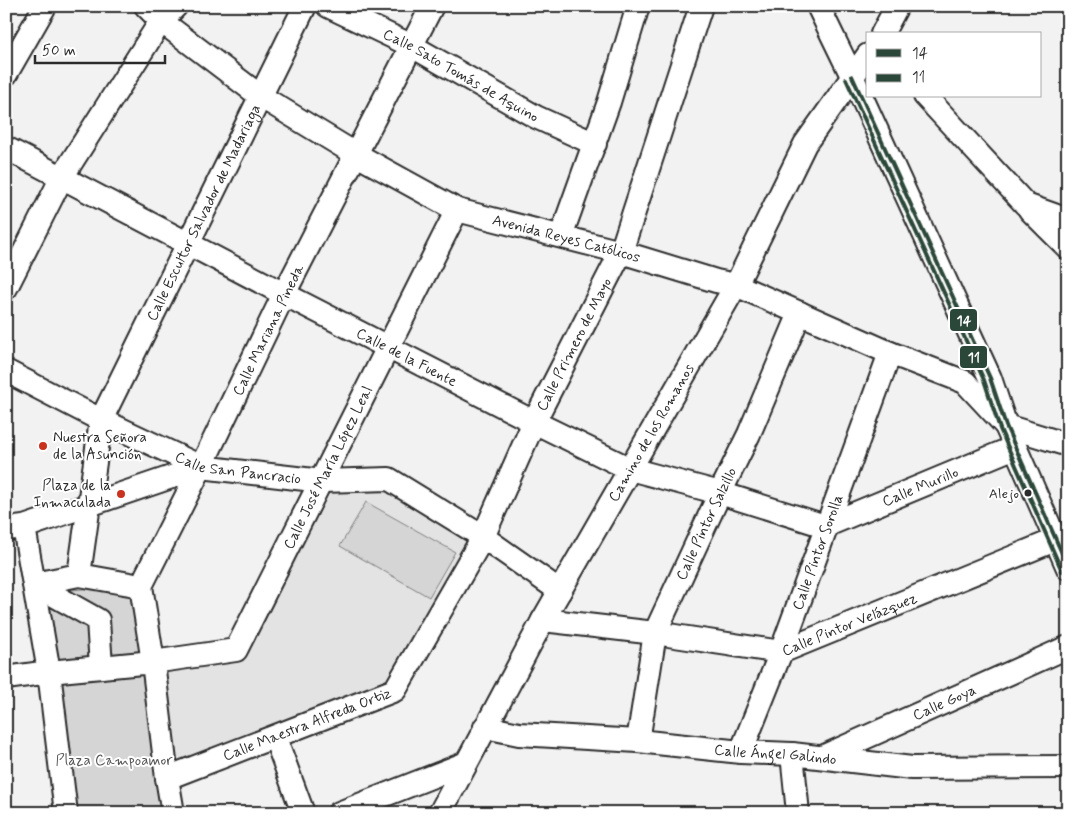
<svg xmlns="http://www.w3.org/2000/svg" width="1074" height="819" font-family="Mynerve,sans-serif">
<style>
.built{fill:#e3e3e3}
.green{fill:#d5d5d5;stroke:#808080}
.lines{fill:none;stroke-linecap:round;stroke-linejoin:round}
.minor-casing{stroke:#2b2b2b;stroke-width:26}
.minor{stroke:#fff;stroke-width:22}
.bus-1-casing{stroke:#fff;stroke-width:8}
.bus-2-casing{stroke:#fff;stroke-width:8}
.bus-1{stroke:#2a4739;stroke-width:4}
.bus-2{stroke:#2a4739;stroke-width:4}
.poi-dot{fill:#c8321e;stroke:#fff;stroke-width:2}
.bus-dot{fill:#2b2b2b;stroke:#fff;stroke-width:2}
.labels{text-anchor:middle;stroke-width:4;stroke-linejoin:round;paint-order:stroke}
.bus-label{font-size:14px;fill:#2b2b2b;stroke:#fff;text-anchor:end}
.street-label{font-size:15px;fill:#2b2b2b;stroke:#fff}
.poi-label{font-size:15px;fill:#2b2b2b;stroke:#fff;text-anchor:start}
.park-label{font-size:15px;fill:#565656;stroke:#fff}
.line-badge{stroke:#fff;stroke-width:2}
.badge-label{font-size:14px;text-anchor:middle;font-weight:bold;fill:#fff}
</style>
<rect width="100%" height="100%" fill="#f2f2f2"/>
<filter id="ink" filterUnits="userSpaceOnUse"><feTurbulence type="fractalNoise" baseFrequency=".02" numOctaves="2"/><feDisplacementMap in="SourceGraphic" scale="10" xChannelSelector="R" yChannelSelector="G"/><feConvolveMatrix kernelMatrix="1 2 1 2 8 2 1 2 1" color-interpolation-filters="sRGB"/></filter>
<g filter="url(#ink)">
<path class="built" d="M 331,492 L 385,492 L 473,542 L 391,685 L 177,766 L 164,670 L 244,659 L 310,528 Z"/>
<g class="green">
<path d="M 366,502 L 455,552 L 429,597 L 340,546 Z"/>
<path d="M 137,584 L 176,813 L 67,813 L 39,593 Z"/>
</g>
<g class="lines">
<g class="minor-casing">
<g id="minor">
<path id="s1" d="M 146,6 L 161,21 L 260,96 L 357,155 L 457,210 L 621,252 L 716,281 L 736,285 L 890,353 L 965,382 L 1006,426 L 1068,445"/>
<path id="s2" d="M 328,6 L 412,46 L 536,117 L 595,144"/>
<path id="s3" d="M 432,6 L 284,294 L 201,467 L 141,586 L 153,662 L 236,650 L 457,210"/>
<path d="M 818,6 L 852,76 L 990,378 L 1006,426 L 1068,568"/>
<path d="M 882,34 L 897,6"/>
<path d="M 6,74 L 45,6"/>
<path d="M 925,96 L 1026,205 L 1068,220"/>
<path id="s4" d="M 6,148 L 284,294 L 534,422 L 630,469 L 720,493 L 825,526 L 1015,447"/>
<path d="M 1030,210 L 1068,248"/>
<path d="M 561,236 L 609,102 L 638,6"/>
<path d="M 6,288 L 62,177 L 161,21 L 176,6"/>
<path id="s5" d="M 6,371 L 95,417 L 201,467 L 322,481 L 389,479 L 483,537 L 560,591"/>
<path d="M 24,527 L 49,672 L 66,813"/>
<path d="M 6,529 L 24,527 L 201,467"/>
<path d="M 79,575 L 141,586"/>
<path id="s6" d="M 543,620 L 655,633 L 781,652 L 1055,540"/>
<path d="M 6,678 L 49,672 L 101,667"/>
<path id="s7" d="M 485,727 L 519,734 L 638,741 L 741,752 L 792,754 L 912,768 L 1068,767"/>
<path d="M 275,737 L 303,813"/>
<path id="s8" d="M 638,741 L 655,633 L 720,493 L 749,434 L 800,313"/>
<path id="s9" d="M 741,752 L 781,652 L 890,353"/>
<path d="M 792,754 L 798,813"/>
<path id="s10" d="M 822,757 L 1068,647"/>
<path id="s11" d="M 167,778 L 395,690 L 483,537 L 534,422 L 621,252 L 701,6"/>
<path id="s12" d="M 173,813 L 167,778 L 153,662 L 101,667 L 98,620 L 34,584 L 79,575 L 101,420 L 305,6"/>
<path d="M 339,813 L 464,764"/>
<path id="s13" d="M 440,813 L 543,620 L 736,285 L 805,144 L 868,55"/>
</g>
</g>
<use href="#minor" class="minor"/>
<g class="bus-1-casing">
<path id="bus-1" d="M 852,76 L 990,378 L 1006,426 L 1068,567"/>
</g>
<g class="bus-2-casing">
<path id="bus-2" d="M 846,79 L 984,380 L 1000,429 L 1062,571"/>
</g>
<use href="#bus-1" class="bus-1"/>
<use href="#bus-2" class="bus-2"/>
</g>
</g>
<g class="poi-dot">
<circle cx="43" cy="446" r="5"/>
<circle cx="121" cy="494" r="5"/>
</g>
<circle class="bus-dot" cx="1028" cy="493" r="4.5"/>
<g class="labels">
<g class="bus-label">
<text x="1019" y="498">Alejo</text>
</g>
<g class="street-label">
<text dy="5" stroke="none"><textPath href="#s2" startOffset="150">Calle Sato Tomás de Aquino</textPath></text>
<text dy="5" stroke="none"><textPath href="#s12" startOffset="759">Calle Escultor Salvador de Madariaga</textPath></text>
<text dy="5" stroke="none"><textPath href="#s1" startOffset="486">Avenida Reyes Católicos</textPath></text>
<text transform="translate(268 330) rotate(-64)" y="5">Calle Mariana Pineda</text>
<text dy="5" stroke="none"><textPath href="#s11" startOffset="634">Calle Primero de Mayo</textPath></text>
<text dy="5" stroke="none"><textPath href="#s4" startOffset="452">Calle de la Fuente</textPath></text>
<text dy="5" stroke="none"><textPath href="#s13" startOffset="435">Camino de los Romanos</textPath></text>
<text dy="5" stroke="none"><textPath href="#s5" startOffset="254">Calle San Pancracio</textPath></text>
<text dy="5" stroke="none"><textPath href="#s3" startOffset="1014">Calle José María López Leal</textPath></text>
<text dy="5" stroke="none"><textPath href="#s4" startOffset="1008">Calle Murillo</textPath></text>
<text dy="5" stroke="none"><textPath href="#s8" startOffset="230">Calle Pintor Salzillo</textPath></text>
<text dy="5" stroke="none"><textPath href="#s9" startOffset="214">Calle Pintor Sorolla</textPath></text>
<text dy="5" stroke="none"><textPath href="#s6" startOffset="314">Calle Pintor Velázquez</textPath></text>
<text dy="5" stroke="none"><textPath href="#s10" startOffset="134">Calle Goya</textPath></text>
<text dy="5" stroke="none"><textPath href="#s11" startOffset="150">Calle Maestra Alfreda Ortiz</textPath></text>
<text dy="5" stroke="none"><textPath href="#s7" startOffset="292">Calle Ángel Galindo</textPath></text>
</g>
<g class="poi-label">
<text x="53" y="442">Nuestra Señora<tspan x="53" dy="17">de la Asunción</tspan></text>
<text x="111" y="490" text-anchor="end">Plaza de la<tspan x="111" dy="17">Inmaculada</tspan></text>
</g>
<g class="park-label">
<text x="114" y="765">Plaza Campoamor</text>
</g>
</g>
<g class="line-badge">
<rect x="949" y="308" width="29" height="24" rx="5" fill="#2a4739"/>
<rect x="959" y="345" width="29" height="24" rx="5" fill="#2a4739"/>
</g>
<g class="badge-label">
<text x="964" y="325">14</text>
<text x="974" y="362">11</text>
</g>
<rect width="1074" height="819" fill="none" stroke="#fff" stroke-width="25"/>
<rect x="12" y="12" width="1049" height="794" fill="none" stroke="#2b2b2b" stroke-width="2" filter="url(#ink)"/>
<rect x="866" y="32" width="175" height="65" fill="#ffffff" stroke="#aaaaaa"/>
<rect x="876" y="49" width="25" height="8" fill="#2a4739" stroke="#aaaaaa"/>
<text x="912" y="58" font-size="15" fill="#2b2b2b">14</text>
<rect x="876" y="74" width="25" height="8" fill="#2a4739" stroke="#aaaaaa"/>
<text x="912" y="82" font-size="15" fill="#2b2b2b">11</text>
<path d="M35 55v8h130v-8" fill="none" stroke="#2b2b2b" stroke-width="2.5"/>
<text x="42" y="55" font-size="15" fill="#2b2b2b" stroke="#ffffff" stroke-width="4" paint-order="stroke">50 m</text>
</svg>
